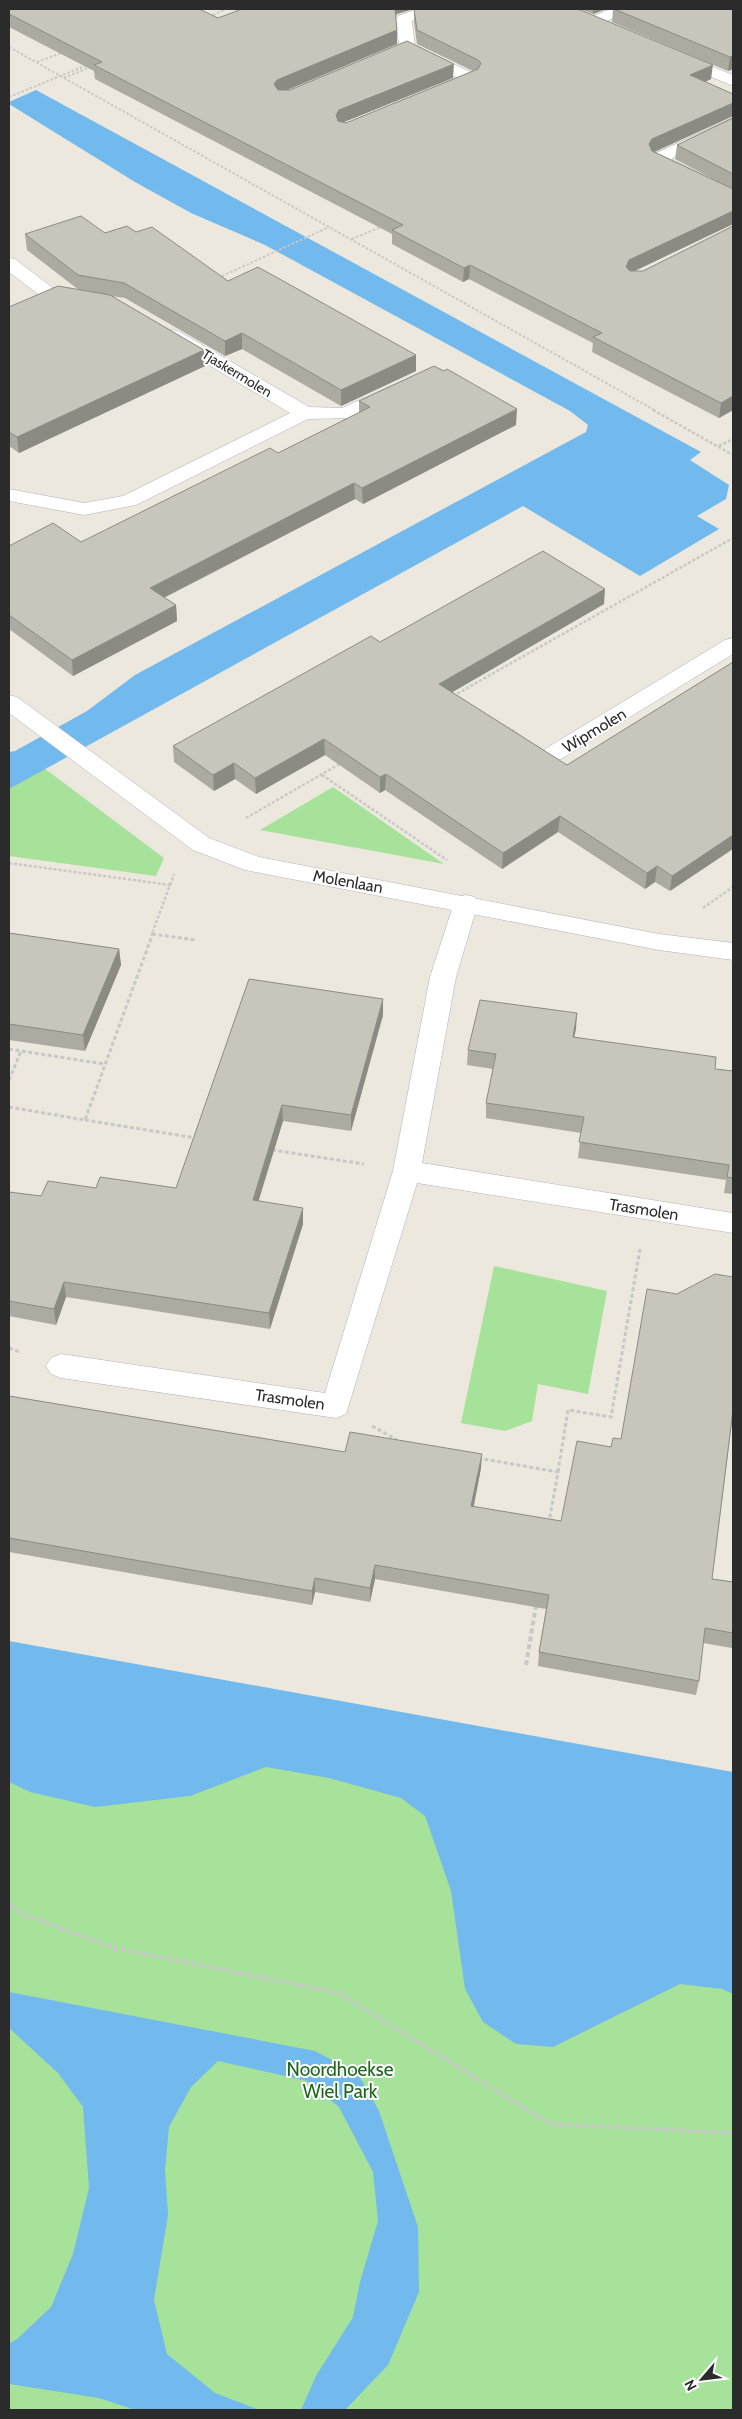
<svg xmlns="http://www.w3.org/2000/svg" width="742" height="2419" font-family="Cabin,sans-serif">
<style>
.green{fill:#a7e29a}
.water{fill:#72b9ed}
.lines{fill:none;stroke-linecap:round;stroke-linejoin:round}
.minor-casing{stroke:#b1b1be;stroke-width:1}
.tertiary-casing{stroke:#b1b1be;stroke-width:1}
.path-far3{stroke:#c8c8c8;stroke-width:2;stroke-dasharray:2.5 2;stroke-linecap:butt}
.path-far2{stroke:#c8c8c8;stroke-width:2.5;stroke-dasharray:3 2;stroke-linecap:butt}
.path-far1{stroke:#c8c8c8;stroke-width:3;stroke-dasharray:4 2.5;stroke-linecap:butt}
.path{stroke:#c8c8c8;stroke-width:4;stroke-dasharray:5 3;stroke-linecap:butt}
.minor{fill:#fff;fill-rule:evenodd}
.tertiary{fill:#fff;fill-rule:evenodd}
.wall{fill:#acaaa1}
.shaded-wall{fill:#8c8b83}
.building{fill:#c8c6bb;stroke:#8c8b83}
.labels{text-anchor:middle;stroke-width:4;stroke-linejoin:round;paint-order:stroke}
.far-street-label{font-size:14px;fill:#2b2b2b;stroke:#fff}
.street-label{font-size:16px;fill:#2b2b2b;stroke:#fff}
.near-park-label{font-size:19px;fill:#1f671b;stroke:#fff}
</style>
<rect width="100%" height="100%" fill="#ece8dd"/>
<g class="green">
<path d="M 44,768 L 164,858 L 156,876 L 9,856 L 9,789 Z"/>
<path d="M 333,787 L 444,864 L 260,830 Z"/>
<path d="M 494,1266 L 607,1291 L 588,1394 L 538,1384 L 532,1421 L 505,1431 L 461,1423 Z"/>
<path d="M 9,1683 L 733,1816 L 733,2410 L 9,2410 Z"/>
</g>
<g class="water">
<path d="M 36,90 L 701,452 L 690,460 L 729,485 L 726,499 L 697,516 L 719,529 L 640,576 L 523,506 L 9,789 L 9,752 L 15,751 L 87,711 L 135,675 L 586,432 L 588,425 L 570,411 L 265,245 L 191,213 L 135,182 L 9,104 L 9,102 Z"/>
<path d="M 9,1641 L 733,1772 L 733,1994 L 722,1989 L 680,1984 L 553,2047 L 516,2044 L 483,2022 L 465,1989 L 451,1891 L 425,1816 L 401,1798 L 329,1778 L 266,1767 L 190,1796 L 95,1807 L 30,1792 L 9,1782 Z"/>
<path d="M 9,1992 L 315,2051 L 358,2074 L 379,2111 L 418,2227 L 419,2292 L 388,2365 L 345,2410 L 301,2410 L 316,2376 L 353,2317 L 360,2282 L 378,2221 L 373,2172 L 339,2107 L 307,2081 L 218,2061 L 191,2087 L 169,2127 L 165,2170 L 168,2215 L 154,2300 L 167,2354 L 215,2393 L 259,2410 L 135,2410 L 99,2398 L 9,2384 L 9,2343 L 16,2340 L 51,2307 L 73,2254 L 89,2188 L 83,2107 L 58,2073 L 9,2028 Z"/>
</g>
<g class="lines">
<g class="minor-casing">
<g id="minor">
<path d="M 417,9 L 438,9 L 435,12 L 412,21 L 415,47 L 413,50 L 385,61 L 373,61 L 371,58 L 373,55 L 399,45 L 396,19 L 398,16 Z"/>
<path d="M 610,9 L 631,9 L 628,12 L 593,27 L 585,22 L 587,19 Z"/>
<path d="M 419,48 L 477,75 L 479,78 L 477,81 L 450,92 L 438,92 L 436,89 L 438,86 L 458,78 L 413,56 L 411,53 L 413,50 Z"/>
<path d="M 677,52 L 733,75 L 733,86 L 671,60 L 669,57 L 671,54 Z"/>
<path d="M 733,118 L 733,129 L 671,159 L 733,190 L 733,202 L 652,163 L 649,159 L 652,155 Z"/>
<path d="M 9,258 L 15,259 L 53,288 L 89,294 L 91,298 L 89,302 L 82,304 L 42,297 L 9,272 Z"/>
<path d="M 173,330 L 180,332 L 309,407 L 342,408 L 393,385 L 400,387 L 403,391 L 400,395 L 352,418 L 308,419 L 136,505 L 84,515 L 9,501 L 9,489 L 84,503 L 123,496 L 290,413 L 166,340 L 164,336 L 166,332 Z"/>
<path d="M 733,638 L 733,654 L 561,759 L 553,761 L 545,759 L 542,754 L 545,749 L 725,640 Z"/>
<path d="M 466,895 L 475,897 L 478,903 L 456,977 L 422,1163 L 733,1213 L 733,1233 L 417,1183 L 346,1414 L 336,1418 L 61,1378 L 51,1374 L 46,1366 L 51,1358 L 61,1354 L 325,1393 L 393,1171 L 430,977 L 454,903 L 457,897 Z"/>
</g>
</g>
<g class="tertiary-casing">
<path id="tertiary" d="M 9,695 L 17,697 L 209,838 L 259,857 L 659,934 L 733,943 L 733,960 L 659,950 L 245,870 L 193,850 L 9,713 Z"/>
</g>
<g class="path-far3">
<path d="M 209,17 L 226,9"/>
<path d="M 9,47 L 656,411"/>
<path d="M 37,62 L 64,52"/>
<path d="M 64,78 L 90,67"/>
<path d="M 9,97 L 87,65"/>
<path d="M 352,239 L 383,226"/>
<path d="M 218,278 L 329,227"/>
</g>
<g class="path-far2">
<path d="M 653,410 L 733,455"/>
<path d="M 719,446 L 733,439"/>
<path d="M 453,696 L 733,538"/>
<path d="M 503,725 L 517,733"/>
<path d="M 322,775 L 447,860"/>
<path d="M 246,818 L 343,762"/>
<path d="M 9,863 L 170,885 L 153,931"/>
<path d="M 170,885 L 174,874"/>
<path d="M 703,908 L 733,887"/>
</g>
<g class="path-far1">
<path d="M 152,934 L 196,940"/>
<path d="M 9,1049 L 104,1064"/>
<path d="M 9,1080 L 21,1051"/>
<path d="M 9,1107 L 85,1120 L 154,930"/>
<path d="M 85,1120 L 196,1138"/>
<path d="M 272,1150 L 364,1164"/>
<path d="M 9,1348 L 20,1352"/>
<path d="M 372,1426 L 397,1440"/>
<path d="M 478,1458 L 558,1472 L 549,1522"/>
<path d="M 558,1472 L 568,1410 L 611,1417 L 640,1249"/>
</g>
<g class="path">
<path d="M 526,1665 L 536,1605"/>
<path d="M 9,1905 L 23,1914 L 114,1948 L 339,1993 L 550,2124 L 733,2133"/>
</g>
<use href="#minor" class="minor"/>
<use href="#tertiary" class="tertiary"/>
</g>
<g class="wall">
<path d="M 9,9 L 218,18 L 242,9 L 413,9 L 397,14 L 396,16 L 397,44 L 288,90 L 453,78 L 344,122 L 346,123 L 473,71 L 417,44 L 414,22 L 414,9 L 711,79 L 705,82 L 733,94 L 733,116 L 655,152 L 732,189 L 675,159 L 677,145 L 733,118 L 733,224 L 635,271 L 643,271 L 733,226 L 733,410 L 719,418 L 592,352 L 593,343 L 469,279 L 463,282 L 392,244 L 392,234 L 95,79 L 94,71 L 9,27 Z"/>
<path d="M 580,9 L 606,9 L 593,14 Z"/>
<path d="M 613,9 L 733,9 L 733,69 L 728,71 L 612,22 Z"/>
<path d="M 136,232 L 228,281 L 416,371 L 341,406 L 242,349 L 225,356 L 125,298 L 111,296 L 204,350 L 205,366 L 19,453 L 9,446 L 9,307 L 79,290 L 27,250 L 25,234 Z"/>
<path d="M 359,401 L 516,425 L 363,504 L 355,499 L 164,598 L 176,605 L 177,621 L 73,676 L 9,629 L 9,546 L 81,542 L 278,453 L 359,413 Z"/>
<path d="M 604,604 L 452,692 L 567,765 L 733,662 L 670,891 L 655,882 L 645,889 L 558,832 L 502,869 L 385,790 L 380,793 L 325,755 L 256,794 L 235,779 L 214,791 L 174,762 L 173,746 L 380,642 Z"/>
<path d="M 9,933 L 119,949 L 121,965 L 85,1051 L 9,1040 Z"/>
<path d="M 577,1013 L 574,1037 L 715,1069 L 733,1071 L 733,1194 L 724,1193 L 726,1180 L 578,1158 L 581,1133 L 486,1118 L 486,1103 L 493,1069 L 467,1065 L 468,1050 Z"/>
<path d="M 383,1015 L 351,1131 L 283,1121 L 258,1200 L 303,1224 L 270,1329 L 66,1297 L 56,1325 L 9,1316 L 9,1192 L 41,1196 L 96,1188 L 176,1188 Z"/>
<path d="M 733,1277 L 733,1423 L 732,1422 L 712,1579 L 733,1582 L 733,1640 L 732,1648 L 703,1643 L 699,1681 L 696,1695 L 538,1666 L 539,1652 L 546,1609 L 375,1579 L 370,1602 L 315,1592 L 312,1605 L 9,1552 L 9,1396 L 345,1452 L 481,1468 L 473,1507 L 561,1521 L 611,1447 L 621,1439 L 677,1294 Z"/>
</g>
<g class="shaded-wall">
<path d="M 394,9 L 413,9 L 397,14 L 394,18 Z"/>
<path d="M 593,9 L 606,9 L 593,14 Z"/>
<path d="M 397,30 L 397,44 L 277,94 L 274,84 L 277,80 Z"/>
<path d="M 733,56 L 733,69 L 728,71 L 730,57 Z"/>
<path d="M 454,64 L 453,78 L 339,124 L 336,115 L 339,110 Z"/>
<path d="M 713,65 L 711,79 L 689,89 L 690,75 Z"/>
<path d="M 733,103 L 733,116 L 651,153 L 649,144 L 652,139 Z"/>
<path d="M 733,211 L 733,224 L 628,274 L 626,267 L 629,260 Z"/>
<path d="M 470,265 L 469,279 L 463,282 L 464,268 Z"/>
<path d="M 242,333 L 242,349 L 225,356 L 225,341 Z"/>
<path d="M 204,350 L 205,366 L 19,453 L 17,437 Z"/>
<path d="M 416,355 L 416,371 L 341,406 L 341,390 Z"/>
<path d="M 733,396 L 733,410 L 719,418 L 721,403 Z"/>
<path d="M 517,409 L 516,425 L 363,504 L 362,488 Z"/>
<path d="M 354,483 L 355,499 L 151,604 L 150,588 Z"/>
<path d="M 605,589 L 604,604 L 439,700 L 439,684 Z"/>
<path d="M 176,605 L 177,621 L 73,676 L 72,660 Z"/>
<path d="M 324,739 L 325,755 L 256,794 L 255,778 Z"/>
<path d="M 234,763 L 235,779 L 214,791 L 213,775 Z"/>
<path d="M 386,774 L 385,790 L 380,793 L 380,777 Z"/>
<path d="M 560,816 L 558,832 L 502,869 L 503,853 Z"/>
<path d="M 733,835 L 733,849 L 670,891 L 672,876 Z"/>
<path d="M 657,866 L 655,882 L 645,889 L 647,873 Z"/>
<path d="M 119,949 L 121,965 L 85,1051 L 83,1035 Z"/>
<path d="M 383,999 L 383,1015 L 351,1131 L 351,1115 Z"/>
<path d="M 577,1013 L 576,1029 L 571,1052 L 573,1037 Z"/>
<path d="M 282,1105 L 283,1121 L 254,1216 L 253,1200 Z"/>
<path d="M 303,1208 L 303,1224 L 270,1329 L 269,1313 Z"/>
<path d="M 64,1282 L 66,1297 L 56,1325 L 54,1309 Z"/>
<path d="M 482,1454 L 481,1468 L 471,1521 L 471,1506 Z"/>
<path d="M 375,1565 L 375,1579 L 370,1602 L 370,1588 Z"/>
<path d="M 315,1578 L 315,1592 L 312,1605 L 312,1591 Z"/>
</g>
<g class="building">
<path d="M 9,9 L 199,9 L 218,18 L 242,9 L 395,9 L 397,30 L 277,80 L 274,84 L 278,90 L 290,90 L 407,41 L 454,64 L 339,110 L 336,115 L 338,121 L 346,123 L 478,69 L 481,63 L 478,60 L 417,30 L 414,9 L 578,9 L 713,65 L 690,75 L 733,94 L 733,103 L 652,139 L 649,144 L 652,151 L 733,189 L 733,211 L 629,260 L 626,267 L 630,271 L 643,271 L 733,226 L 733,396 L 721,403 L 593,337 L 602,333 L 470,265 L 464,268 L 392,230 L 403,225 L 94,65 L 102,62 L 9,14 Z"/>
<path d="M 614,9 L 733,9 L 733,56 L 730,57 Z"/>
<path d="M 733,118 L 733,174 L 677,145 Z"/>
<path d="M 81,216 L 105,233 L 127,226 L 136,232 L 152,227 L 228,281 L 258,267 L 416,355 L 341,390 L 242,333 L 225,341 L 124,283 L 78,275 L 25,234 Z"/>
<path d="M 58,286 L 110,295 L 204,350 L 17,437 L 9,432 L 9,307 Z"/>
<path d="M 434,366 L 444,371 L 447,369 L 517,409 L 362,488 L 354,483 L 150,588 L 176,605 L 72,660 L 9,615 L 9,546 L 53,523 L 81,542 L 270,448 L 278,453 L 370,407 L 359,401 Z"/>
<path d="M 543,551 L 605,589 L 439,684 L 567,765 L 733,662 L 733,835 L 672,876 L 657,866 L 647,873 L 560,816 L 503,853 L 386,774 L 380,777 L 324,739 L 255,778 L 234,763 L 213,775 L 173,746 L 371,636 L 380,642 Z"/>
<path d="M 9,933 L 119,949 L 83,1035 L 9,1024 Z"/>
<path d="M 249,979 L 383,999 L 351,1115 L 282,1105 L 253,1200 L 303,1208 L 269,1313 L 64,1282 L 54,1309 L 9,1301 L 9,1192 L 41,1196 L 48,1181 L 96,1188 L 100,1177 L 176,1188 Z"/>
<path d="M 480,1000 L 577,1013 L 573,1037 L 716,1057 L 715,1069 L 733,1071 L 733,1178 L 727,1177 L 729,1165 L 579,1142 L 584,1117 L 486,1103 L 496,1054 L 468,1050 Z"/>
<path d="M 715,1274 L 733,1277 L 733,1410 L 712,1579 L 733,1582 L 733,1633 L 705,1628 L 699,1681 L 539,1652 L 549,1595 L 375,1565 L 370,1588 L 315,1578 L 312,1591 L 9,1538 L 9,1396 L 345,1452 L 350,1432 L 482,1454 L 471,1506 L 561,1521 L 577,1441 L 611,1447 L 613,1438 L 621,1439 L 647,1289 L 677,1294 Z"/>
</g>
<g class="labels">
<g class="far-street-label">
<text transform="translate(237 373) rotate(31)" y="5">Tjaskermolen</text>
</g>
<g class="street-label">
<text transform="translate(594 730) rotate(-31)" y="6">Wipmolen</text>
<text transform="translate(348 881) rotate(10)" y="6">Molenlaan</text>
<text transform="translate(644 1209) rotate(9)" y="6">Trasmolen</text>
<text transform="translate(290 1399) rotate(8)" y="6">Trasmolen</text>
</g>
<g class="near-park-label">
<text x="340" y="2076">Noordhoekse<tspan x="340" dy="22">Wiel Park</tspan></text>
</g>
</g>
<rect width="742" height="2419" fill="none" stroke="#2b2b2b" stroke-width="20"/>
<g transform="translate(702 2379) rotate(242)" stroke="#ffffff" stroke-width="4" paint-order="stroke">
<path d="M0-4L9 19L0 12L-9 19Z" fill="#2b2b2b"/>
<text y="-8" font-size="14" font-weight="bold" text-anchor="middle" fill="#2b2b2b">N</text>
</g>
</svg>
